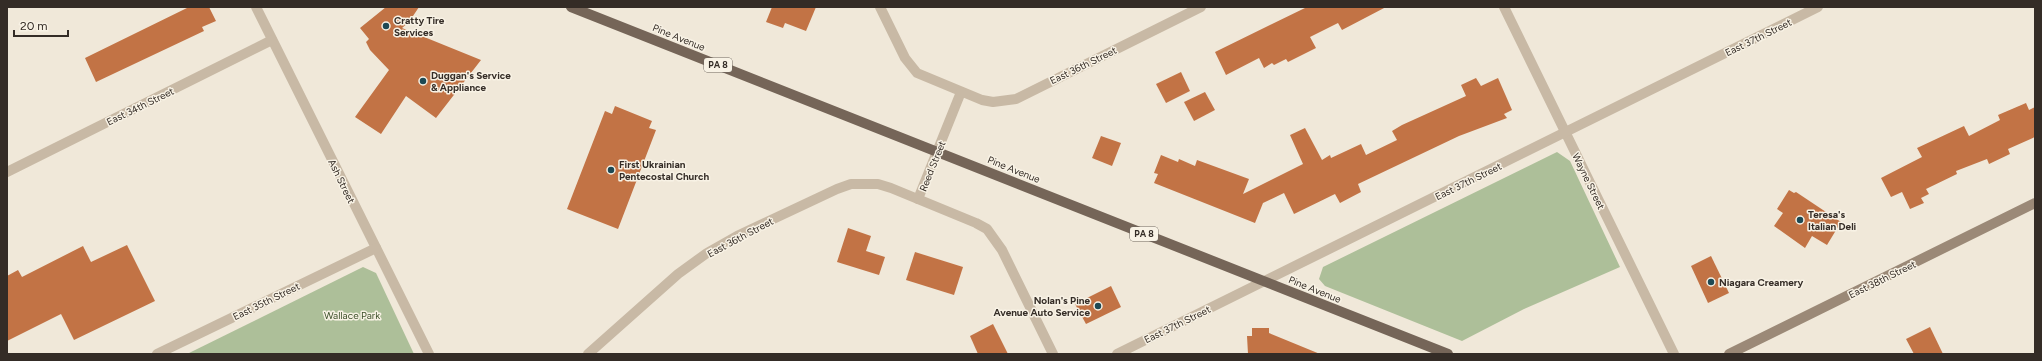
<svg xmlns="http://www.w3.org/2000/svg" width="2042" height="361" font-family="Figtree,sans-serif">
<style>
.green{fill:#adbf99}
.building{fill:#c27345}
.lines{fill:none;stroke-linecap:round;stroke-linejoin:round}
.minor{stroke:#c8b9a5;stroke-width:10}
.secondary{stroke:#9b8977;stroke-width:10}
.primary{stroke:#756558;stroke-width:10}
.poi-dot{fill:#1d4954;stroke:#f8f2e5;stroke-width:1.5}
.labels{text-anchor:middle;stroke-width:3;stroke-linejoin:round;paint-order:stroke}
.shield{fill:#f8f2e5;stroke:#6f675f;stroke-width:1}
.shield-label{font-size:9px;font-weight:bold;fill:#342c26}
.poi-label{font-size:10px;font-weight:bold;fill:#342c26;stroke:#f8f2e5;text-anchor:start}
.street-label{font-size:10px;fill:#342c26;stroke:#f8f2e5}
.park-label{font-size:10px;fill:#3e512b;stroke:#f8f2e5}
</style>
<rect width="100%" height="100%" fill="#f0e8d9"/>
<g class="green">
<path d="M 1557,152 L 1570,161 L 1620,267 L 1524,309 L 1462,341 L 1325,286 L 1319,279 L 1323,267 Z"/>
<path d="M 363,267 L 376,273 L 414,354 L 187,354 Z"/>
</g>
<g class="building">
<path d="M 189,7 L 209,7 L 216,21 L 202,27 L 204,31 L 96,82 L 85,58 Z"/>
<path d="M 386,7 L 419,7 L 409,22 L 402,28 L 481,60 L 436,118 L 406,96 L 381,134 L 355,117 L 389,70 L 370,50 L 366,42 L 369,39 L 360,28 Z"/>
<path d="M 772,7 L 816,7 L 806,31 L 785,23 L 783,28 L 766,22 Z"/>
<path d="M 1307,7 L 1386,7 L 1342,30 L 1338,23 L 1310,37 L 1316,48 L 1288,62 L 1286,59 L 1274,65 L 1272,63 L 1264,68 L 1259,58 L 1226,75 L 1215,52 Z"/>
<path d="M 1181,72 L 1190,91 L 1166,103 L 1156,84 Z"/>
<path d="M 1476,78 L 1481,86 L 1498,78 L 1512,110 L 1504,114 L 1507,118 L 1459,136 L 1358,184 L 1361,192 L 1340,203 L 1335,194 L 1294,214 L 1284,193 L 1263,203 L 1255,223 L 1154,183 L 1158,174 L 1154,173 L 1161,155 L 1178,162 L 1179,159 L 1195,166 L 1197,160 L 1249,179 L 1243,194 L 1303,164 L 1290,135 L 1305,128 L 1322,160 L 1330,155 L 1331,158 L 1361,144 L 1366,155 L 1397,140 L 1392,131 L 1402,125 L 1466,96 L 1461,85 Z"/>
<path d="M 1205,92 L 1215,110 L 1194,121 L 1184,102 Z"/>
<path d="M 2026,103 L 2029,110 L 2035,107 L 2035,137 L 2008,149 L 2010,154 L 1989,164 L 1987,159 L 1956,171 L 1957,174 L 1926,189 L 1929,194 L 1921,198 L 1924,203 L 1910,209 L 1902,192 L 1891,197 L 1881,178 L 1922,157 L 1917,148 L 1964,126 L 1969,136 L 2000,120 L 1998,115 Z"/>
<path d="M 615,106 L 652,121 L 649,128 L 656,130 L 618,229 L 567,209 L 605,111 L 612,114 Z"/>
<path d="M 1101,136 L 1121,143 L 1112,166 L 1092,158 Z"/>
<path d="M 1789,190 L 1794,193 L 1796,192 L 1841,222 L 1827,245 L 1812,236 L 1805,248 L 1774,226 L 1783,213 L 1777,209 Z"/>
<path d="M 848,228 L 871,236 L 866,251 L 885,257 L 879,275 L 837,262 Z"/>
<path d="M 127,245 L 155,301 L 74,340 L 61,314 L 7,341 L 7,276 L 18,270 L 22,277 L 83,246 L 91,262 Z"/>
<path d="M 915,252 L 963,267 L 954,295 L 906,280 Z"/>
<path d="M 1711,256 L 1729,293 L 1708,303 L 1691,266 Z"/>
<path d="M 1111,286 L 1121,307 L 1086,324 L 1075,304 Z"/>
<path d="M 993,324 L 1008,354 L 978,354 L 970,336 Z"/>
<path d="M 1930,327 L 1943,354 L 1914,354 L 1906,339 Z"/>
<path d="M 1252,328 L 1269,328 L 1269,333 L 1320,354 L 1248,354 L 1247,336 L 1252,336 Z"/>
</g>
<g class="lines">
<g class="minor">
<path d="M 256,7 L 429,354"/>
<path d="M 880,7 L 905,58 L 917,73 L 982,100 L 993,102 L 1016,99 L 1201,7"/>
<path d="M 1504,7 L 1674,354"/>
<path d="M 7,172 L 272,40"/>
<path d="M 918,199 L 961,92"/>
<path d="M 157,354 L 376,248"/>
<path d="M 588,354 L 678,274 L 707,253 L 737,236 L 837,189 L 851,184 L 878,184 L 891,188 L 976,223 L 987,229 L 1002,250 L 1053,354"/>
<path d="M 1117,354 L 1818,7"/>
</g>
<path class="secondary" d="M 1729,354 L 2035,203"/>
<path class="primary" d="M 571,7 L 1448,354"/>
</g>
<g class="poi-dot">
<circle cx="386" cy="26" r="4"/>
<circle cx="423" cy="81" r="4"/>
<circle cx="611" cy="170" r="4"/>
<circle cx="1800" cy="220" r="4"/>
<circle cx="1711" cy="282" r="4"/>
<circle cx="1098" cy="306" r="4"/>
</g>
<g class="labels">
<g class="shield">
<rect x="704" y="58" width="28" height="14" rx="3"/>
<rect x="1130" y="227" width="28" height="14" rx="3"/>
</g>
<g class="shield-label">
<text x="718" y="68">PA 8</text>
<text x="1144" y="237">PA 8</text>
</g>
<g class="poi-label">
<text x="394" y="24">Cratty Tire<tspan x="394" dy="12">Services</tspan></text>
<text x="431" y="79">Duggan's Service<tspan x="431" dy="12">&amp; Appliance</tspan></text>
<text x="619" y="168">First Ukrainian<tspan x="619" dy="12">Pentecostal Church</tspan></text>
<text x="1808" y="218">Teresa's<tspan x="1808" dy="12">Italian Deli</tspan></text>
<text x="1719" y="286">Niagara Creamery</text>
<text x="1090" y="304" text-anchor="end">Nolan's Pine<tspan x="1090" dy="12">Avenue Auto Service</tspan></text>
</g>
<g class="street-label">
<text transform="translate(679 37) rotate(22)" y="4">Pine Avenue</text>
<text transform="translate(1758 37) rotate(-26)" y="4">East 37th Street</text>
<text transform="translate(1083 65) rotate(-26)" y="4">East 36th Street</text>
<text transform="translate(140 106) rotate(-26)" y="4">East 34th Street</text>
<text transform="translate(932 166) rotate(-68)" y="4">Reed Street</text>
<text transform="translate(1014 169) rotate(22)" y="4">Pine Avenue</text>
<text transform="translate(342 181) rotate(64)" y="4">Ash Street</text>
<text transform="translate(1468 181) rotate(-26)" y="4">East 37th Street</text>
<text transform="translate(1589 181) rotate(64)" y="4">Wayne Street</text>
<text transform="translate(740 237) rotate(-28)" y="4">East 36th Street</text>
<text transform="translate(1882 279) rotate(-26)" y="4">East 38th Street</text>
<text transform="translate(1315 289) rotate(22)" y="4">Pine Avenue</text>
<text transform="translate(266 301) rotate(-26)" y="4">East 35th Street</text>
<text transform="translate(1177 324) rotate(-26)" y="4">East 37th Street</text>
</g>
<g class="park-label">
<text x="352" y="319">Wallace Park</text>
</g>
</g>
<rect width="2042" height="361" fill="none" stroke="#342c26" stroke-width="16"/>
<path d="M14 30v6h54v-6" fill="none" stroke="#342c26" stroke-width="2"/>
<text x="20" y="30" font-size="12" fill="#342c26" stroke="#f8f2e5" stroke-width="3" paint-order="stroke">20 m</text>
</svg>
